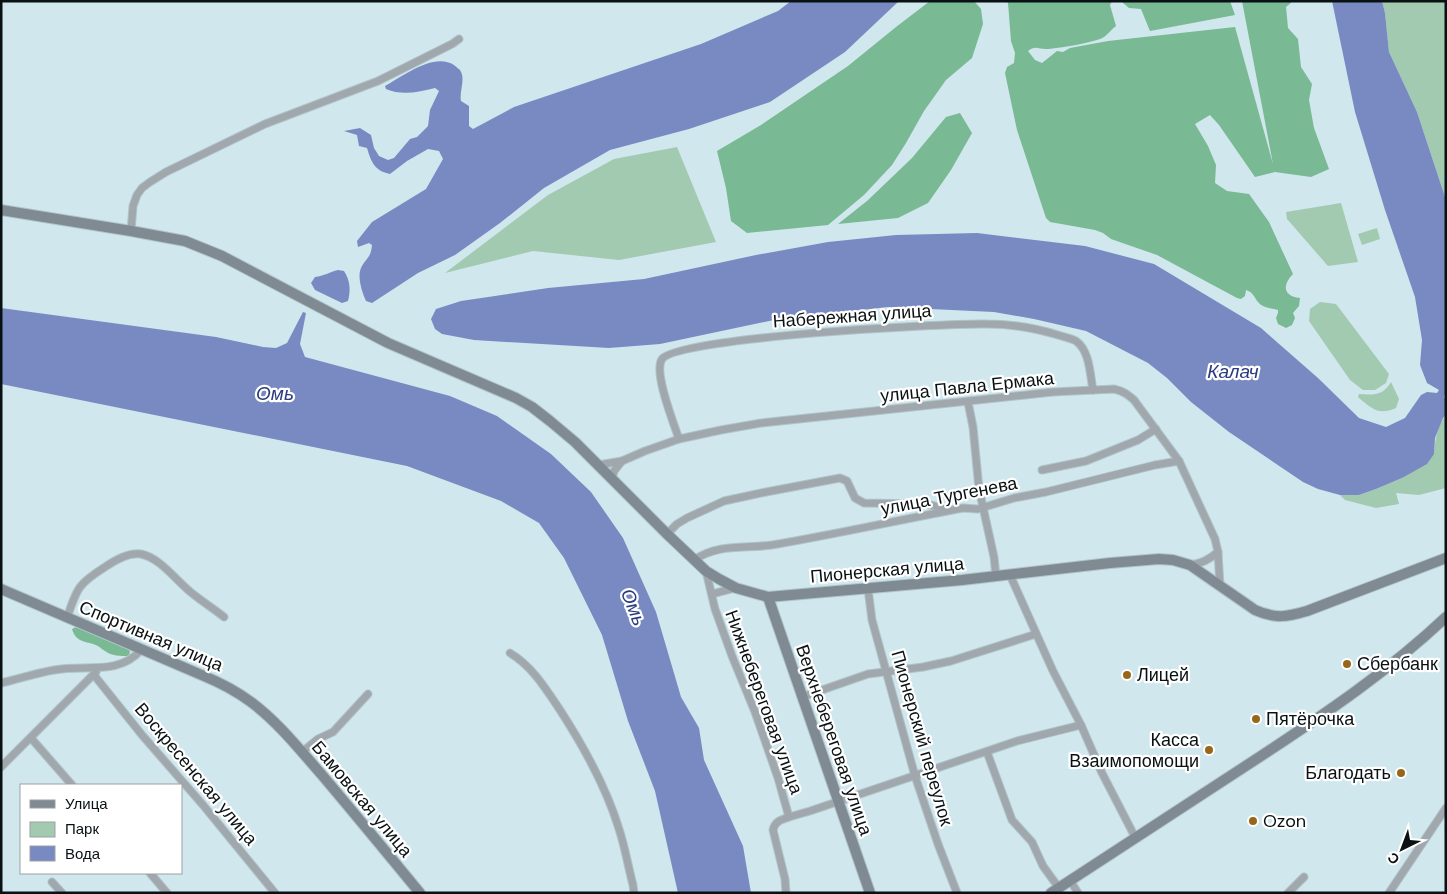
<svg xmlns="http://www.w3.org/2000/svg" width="1447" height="894" font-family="'DM Sans',sans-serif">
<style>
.green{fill:#a2cab1}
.forest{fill:#79b993}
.water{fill:#798ac2}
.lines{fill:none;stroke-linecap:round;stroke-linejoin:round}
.street-casing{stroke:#b0c5ca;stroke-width:9}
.secondary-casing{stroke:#b0c5ca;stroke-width:12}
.street{stroke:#a0a7ad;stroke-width:7}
.secondary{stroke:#808a93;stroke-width:10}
.poi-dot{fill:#976618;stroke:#fff;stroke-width:2}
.labels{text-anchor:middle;stroke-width:4.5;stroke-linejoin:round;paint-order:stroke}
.street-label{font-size:18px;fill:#091113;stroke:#fff}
.poi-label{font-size:18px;fill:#091113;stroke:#fff;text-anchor:start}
.water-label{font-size:19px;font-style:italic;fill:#2c3b7f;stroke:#fff}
</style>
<rect width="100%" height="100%" fill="#d0e7ed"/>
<g class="green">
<path d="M 1382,1 L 1446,1 L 1446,200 L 1417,112 L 1389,52 L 1385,13 Z"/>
<path d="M 677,147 L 716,242 L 619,260 L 533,251 L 445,273 L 548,195 L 614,159 Z"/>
<path d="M 1341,203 L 1358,262 L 1328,266 L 1287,219 L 1286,212 Z"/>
<path d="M 1377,228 L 1380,239 L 1362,245 L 1358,234 Z"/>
<path d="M 1320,302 L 1336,304 L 1389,374 L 1386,383 L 1375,390 L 1363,390 L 1350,380 L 1309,321 L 1310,309 Z"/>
<path d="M 1391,382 L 1399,399 L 1396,408 C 1378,416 1371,408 1358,397 L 1359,394 C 1373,395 1383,396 1391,382 Z"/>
<path d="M 1446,415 L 1446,488 L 1419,495 L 1396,493 L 1399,504 L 1376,508 L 1345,500 L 1340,495 L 1359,495 L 1376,489 L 1402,478 L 1434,454 C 1435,440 1437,426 1446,415 Z"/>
</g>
<g class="forest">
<path d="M 930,1 L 974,1 L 981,9 L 983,24 L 972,58 L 946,80 L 924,111 L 906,143 L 892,165 L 864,195 L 828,225 L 747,233 L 731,221 L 726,188 L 717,151 L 761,125 L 848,66 L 896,27 Z"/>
<path d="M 1006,1 L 1112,1 L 1110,5 L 1116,26 C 1112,29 1108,34 1104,37 C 1097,42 1056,49 1046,49 C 1038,49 1035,45 1028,51 L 1035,60 L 1042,63 L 1057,51 L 1063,52 L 1070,48 L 1108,41 L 1235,27 L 1273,164 L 1242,1 L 1293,1 L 1286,7 L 1288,28 L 1298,39 L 1301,67 L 1312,84 L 1309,100 L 1314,128 L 1329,169 L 1311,177 L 1275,172 L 1255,177 L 1219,125 L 1210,115 L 1195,124 L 1208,146 L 1216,165 L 1215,183 L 1227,191 L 1249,194 L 1269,222 L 1293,274 C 1282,285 1283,296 1300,298 L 1299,306 L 1293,313 L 1295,318 L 1292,325 L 1286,328 L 1278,324 L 1276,318 L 1278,313 L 1278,310 C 1271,308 1263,308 1258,302 C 1254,297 1253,292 1246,290 L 1245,296 L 1241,299 L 1237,298 L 1157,255 L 1111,239 L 1103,233 L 1095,230 L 1050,222 L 1046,218 L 1017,130 L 1005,73 L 1007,67 L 1014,63 L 1015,53 L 1011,41 L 1008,3 Z"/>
<path d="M 1118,1 L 1230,1 L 1235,15 L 1150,31 L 1141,9 L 1129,8 L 1122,2 Z"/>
<path d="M 960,113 L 972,133 L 951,170 L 928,203 L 898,218 L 838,224 L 867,201 L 912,158 L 946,117 Z"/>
<path d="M 76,627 L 127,649 L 130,651 L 129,656 C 120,656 112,656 105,651 C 103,650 101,648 98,646 C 89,641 76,644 72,629 Z"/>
</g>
<g class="water">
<path d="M 791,1 L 899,1 L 845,52 L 770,102 L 689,129 L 610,150 L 544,188 L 500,223 L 455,255 L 418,273 L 372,303 L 366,301 C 362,292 357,277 361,268 C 366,258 371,258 372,245 L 369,243 L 358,247 L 357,241 L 372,222 L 426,189 L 443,159 L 439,151 L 428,149 L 407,161 L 390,174 C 375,171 371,162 367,148 L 359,146 L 357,135 L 344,131 L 360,128 L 371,135 L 374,148 L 379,156 L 388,160 L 394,158 L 410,139 L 417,137 L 428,126 L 430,110 L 439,91 L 435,88 C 419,92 402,96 386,89 L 385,86 C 403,76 434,52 454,65 C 454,65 460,70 460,70 C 466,79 459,91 461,101 L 469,106 L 469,126 L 473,129 L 514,107 L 701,44 L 778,11 Z"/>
<path d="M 1332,1 L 1382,1 L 1385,13 L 1389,52 L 1417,112 L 1446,200 L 1446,393 L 1444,397 L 1446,399 L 1446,415 L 1443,418 L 1435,438 L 1434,454 L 1427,464 L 1402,478 L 1376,489 L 1359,495 L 1340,495 L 1318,489 L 1303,482 L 1229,432 L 1191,402 L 1167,378 L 1148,363 L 1086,331 L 1034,319 L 994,312 L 888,307 L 774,320 L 660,344 L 609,348 L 474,340 L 442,334 L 435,329 L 431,319 L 436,309 L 461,301 L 548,288 L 644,279 L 756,255 L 828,242 L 896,235 L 977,233 L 1085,246 L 1154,264 L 1261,328 L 1318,378 L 1359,418 L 1386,427 L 1405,418 L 1421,395 L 1427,392 L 1437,393 L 1439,390 L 1427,383 L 1420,365 L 1422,340 L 1415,297 L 1385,210 L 1355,112 Z"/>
<path d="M 338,270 L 344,271 C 350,280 351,290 348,301 L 342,303 L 315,290 L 311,283 L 315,277 C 324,276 330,272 338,270 Z"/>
<path d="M 1,308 L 216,337 L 263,347 L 276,348 L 287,343 L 303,312 L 306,313 L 300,344 L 305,357 L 450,396 L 497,416 L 551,454 L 591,492 L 623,538 L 656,612 L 681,697 L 699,728 L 704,760 L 743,846 L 751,893 L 678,893 L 655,791 L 628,721 L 602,635 L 564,558 L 539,523 L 501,501 L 407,466 L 1,384 Z"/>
</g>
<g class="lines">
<g class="street-casing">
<g id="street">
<path d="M 131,231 L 133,206 L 137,195 L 142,188 L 150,182 L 166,172 L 265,124 L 378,81 L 452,44 L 459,39"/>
<path d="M 968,402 L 973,427 L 979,489 L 994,557 L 996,576"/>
<path d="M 679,439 C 674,424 653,372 662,359 C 678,337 947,323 987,324 C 1011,324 1035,328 1058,335 C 1064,337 1071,338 1076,341 C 1090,351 1090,375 1093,390"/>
<path d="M 598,465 L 622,461 L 645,451 L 679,439 L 721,430 L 761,423 L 1053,392 L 1114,389 C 1123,391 1127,394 1134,400 L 1179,461 L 1215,539 L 1218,552 L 1220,586"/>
<path d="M 1042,470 L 1086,461 L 1138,440 L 1156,429"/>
<path d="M 612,479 L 614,471 L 622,461"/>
<path d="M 667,534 L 677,524 L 687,518 L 724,501 L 766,492 L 840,478 L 847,481 L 855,498 L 864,503 L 926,504 L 951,510"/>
<path d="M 694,560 C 719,543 745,549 772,545 C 836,534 899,520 963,508 L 978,509 L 1014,498 L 1046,492 L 1155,465 L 1179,461"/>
<path d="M 1190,565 C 1201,564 1210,559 1218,552"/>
<path d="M 706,571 L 715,609 L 732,656 L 755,712 L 778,778 L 789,817 C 781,820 775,821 773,830 L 785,879 L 786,893"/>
<path d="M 1010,575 L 1053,671 L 1081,725 L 1102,773 L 1135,837"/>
<path d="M 868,589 L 872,620 L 915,776 L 938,844 L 957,893"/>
<path d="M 712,594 L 735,588"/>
<path d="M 67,618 C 77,588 78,584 105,567 C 115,560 128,552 141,554 C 161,558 177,582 193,594 C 203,602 214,609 224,617"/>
<path d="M 510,653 C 532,666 546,689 560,710 C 584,747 606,786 619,829 C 625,847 628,866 633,885 L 634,893"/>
<path d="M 94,675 L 142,735 L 203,805 L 275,893"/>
<path d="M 1,683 C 19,679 36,673 54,670 C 85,664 118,676 141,650"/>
<path d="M 802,697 L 868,674 L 923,667 L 951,661 L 1036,634"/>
<path d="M 31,738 L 72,785"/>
<path d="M 302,752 L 318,739 L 333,732 L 368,694"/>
<path d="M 987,752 L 1012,820 L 1032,842 L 1043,866 L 1059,888"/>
<path d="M 1,767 L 96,672"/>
<path d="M 789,817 L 810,811 L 1017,741 L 1081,725"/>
<path d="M 150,873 L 167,893"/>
<path d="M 1070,880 L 1078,893"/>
<path d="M 52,882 L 62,893"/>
<path d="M 1288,893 L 1304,877"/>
<path d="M 1389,893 L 1446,808"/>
</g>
</g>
<g class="secondary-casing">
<g id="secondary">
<path d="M 1,210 L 131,231 L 185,241 L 222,256 L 388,343 L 516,398 L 532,407 L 550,421 L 575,442 L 667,534 L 706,571 L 719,579 L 736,588 L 768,597 L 962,580 L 1110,563 L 1159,559 L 1173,560 L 1190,565 L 1255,610 C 1275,619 1287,617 1307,611 L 1446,558"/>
<path d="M 1,589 L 204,676 C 221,683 236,691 251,702 C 278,722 300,750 322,775 C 355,814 387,853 420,893"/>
<path d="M 768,597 L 870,893"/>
<path d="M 1051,893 C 1121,847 1191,802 1261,756 C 1325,714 1390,670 1446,617"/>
</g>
</g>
<use href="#street" class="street"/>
<use href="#secondary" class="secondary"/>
</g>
<g class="poi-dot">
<circle cx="1347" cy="664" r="5"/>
<circle cx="1127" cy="675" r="5"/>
<circle cx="1256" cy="719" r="5"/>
<circle cx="1209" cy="750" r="5"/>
<circle cx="1401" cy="773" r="5"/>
<circle cx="1253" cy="821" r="5"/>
</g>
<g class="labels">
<g class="street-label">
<text transform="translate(852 316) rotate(-4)" y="6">Набережная улица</text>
<text transform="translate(967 387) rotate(-6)" y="6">улица Павла Ермака</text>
<text transform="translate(949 496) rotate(-11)" y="6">улица Тургенева</text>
<text transform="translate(887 570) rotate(-5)" y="6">Пионерская улица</text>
<text transform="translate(151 636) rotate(23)" y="6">Спортивная улица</text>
<text transform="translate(764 702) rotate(70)" y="6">Нижнебереговая улица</text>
<text transform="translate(922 738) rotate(74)" y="6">Пионерский переулок</text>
<text transform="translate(834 740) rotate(71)" y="6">Верхнебереговая улица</text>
<text transform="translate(196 774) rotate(50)" y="6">Воскресенская улица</text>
<text transform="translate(362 799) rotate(50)" y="6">Бамовская улица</text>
</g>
<g class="poi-label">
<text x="1357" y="670">Сбербанк</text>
<text x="1137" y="681">Лицей</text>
<text x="1266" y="725">Пятёрочка</text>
<text x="1199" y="746" text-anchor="end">Касса<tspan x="1199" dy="21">Взаимопомощи</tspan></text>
<text x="1391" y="779" text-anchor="end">Благодать</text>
<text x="1263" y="827">Ozon</text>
</g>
<g class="water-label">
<text x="1233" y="378">Калач</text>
<text x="275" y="400">Омь</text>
<text transform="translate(634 607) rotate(68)" y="7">Омь</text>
</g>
</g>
<rect width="1447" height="894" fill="none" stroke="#091113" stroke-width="5"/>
<rect x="20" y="784" width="162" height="90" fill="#ffffff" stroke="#9da0a1"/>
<rect x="30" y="800" width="25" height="8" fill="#808a93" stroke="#9da0a1"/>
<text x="65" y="809" font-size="15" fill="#091113">Улица</text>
<rect x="30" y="822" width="25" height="15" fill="#a2cab1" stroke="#9da0a1"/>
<text x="65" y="834" font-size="15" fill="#091113">Парк</text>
<rect x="30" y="846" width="25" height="15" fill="#798ac2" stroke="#9da0a1"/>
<text x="65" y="859" font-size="15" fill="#091113">Вода</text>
<g transform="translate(1402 849) rotate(222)" stroke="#ffffff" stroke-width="4" paint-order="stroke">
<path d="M0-4L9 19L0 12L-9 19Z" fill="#091113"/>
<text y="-8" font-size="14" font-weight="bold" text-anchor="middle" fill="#091113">С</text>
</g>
</svg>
